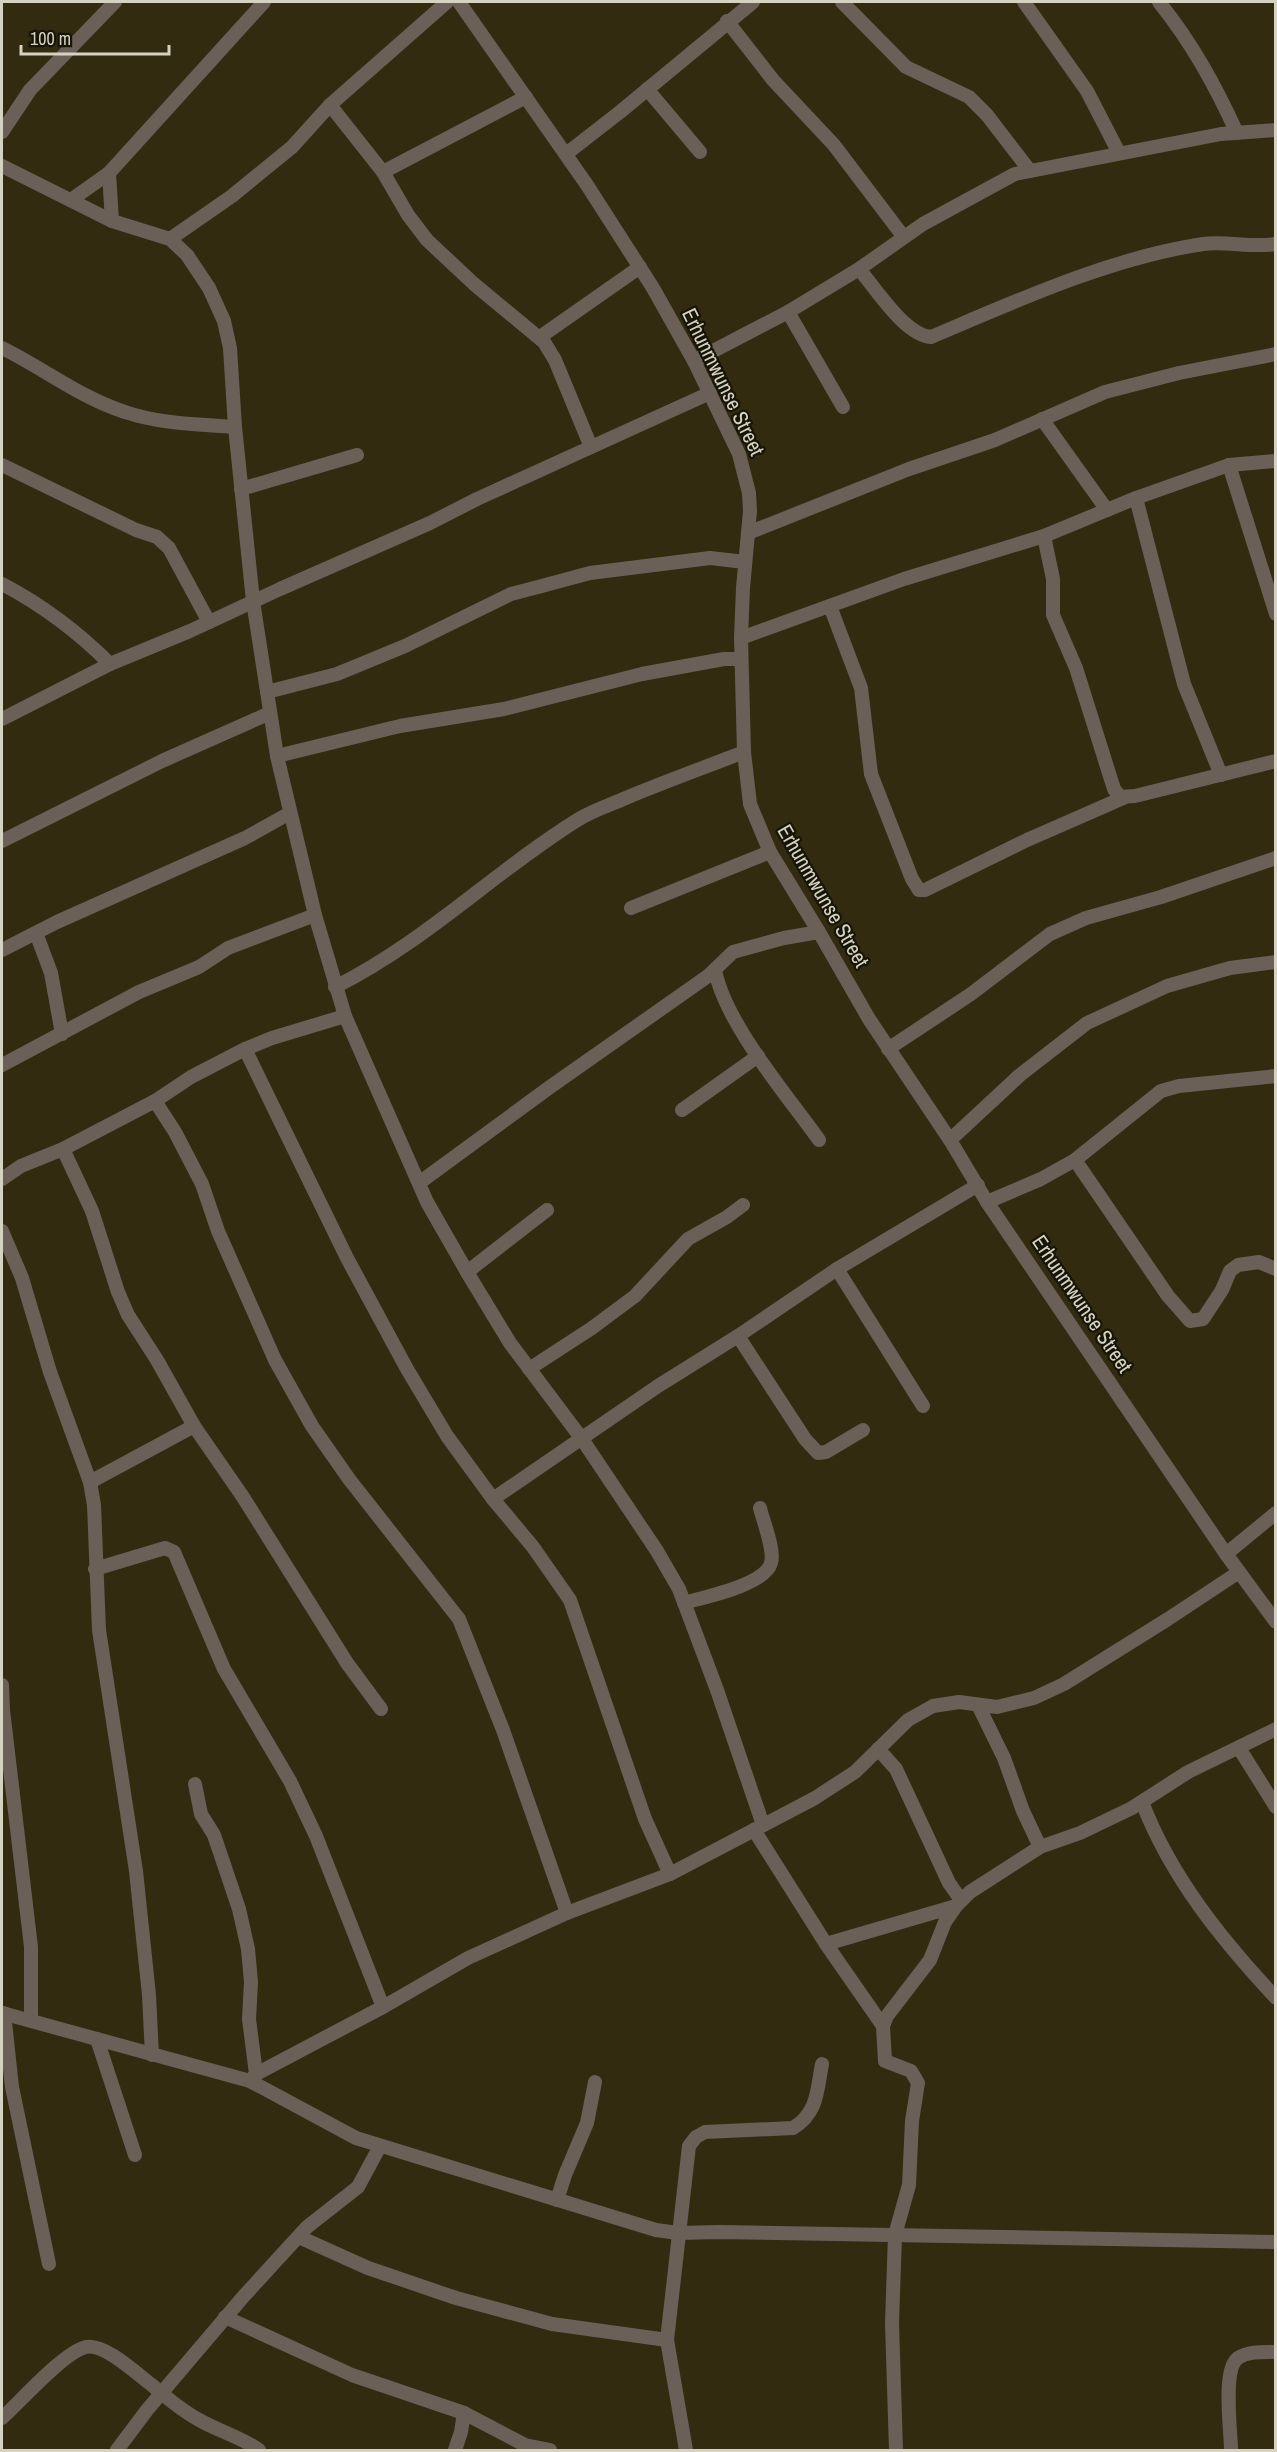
<svg xmlns="http://www.w3.org/2000/svg" width="1277" height="2452" font-family="'Archivo Narrow',sans-serif">
<style>
.lines{fill:none;stroke-linecap:round;stroke-linejoin:round}
.minor{stroke:#6b6058;stroke-width:14}
.labels{text-anchor:middle;stroke-width:4.5;stroke-linejoin:round;paint-order:stroke}
.street-label{font-size:21px;fill:#d6d2c2;stroke:#171408}
</style>
<rect width="100%" height="100%" fill="#322b10"/>
<g class="lines">
<g class="minor">
<path d="M 459,2 L 587,185 L 653,288 L 694,361 L 739,454 L 749,493 L 750,511 L 743,588 L 741,638 L 744,752 L 750,804 L 770,852 L 819,932 L 869,1019 L 950,1140 L 987,1202 L 1226,1554 L 1276,1622"/>
<path d="M 842,2 L 906,67 L 969,97 L 987,115 L 1030,171"/>
<path d="M 1024,2 L 1087,91 L 1119,153"/>
<path d="M 1159,2 C 1192,43 1215,85 1237,133"/>
<path d="M 727,21 L 773,80 L 834,145 L 903,236"/>
<path d="M 647,89 L 700,152"/>
<path d="M 330,105 L 383,172 L 408,215 L 427,240 L 474,284 L 544,342 L 555,360 L 591,447"/>
<path d="M 2,132 L 30,90 L 115,2"/>
<path d="M 566,154 L 620,112 L 753,2"/>
<path d="M 2,166 L 112,221 L 170,239 L 187,255 L 209,288 L 224,321 L 230,348 L 235,427 L 253,601 L 277,756 L 315,915 L 345,1016 L 427,1202 L 467,1272 L 510,1343 L 582,1439 L 657,1551 L 679,1589 L 717,1690 L 763,1825"/>
<path d="M 383,172 L 526,97"/>
<path d="M 109,173 L 112,221"/>
<path d="M 71,200 L 109,173 L 264,2"/>
<path d="M 170,239 L 232,196 L 292,147 L 330,105 L 447,2"/>
<path d="M 859,269 C 876,289 905,335 931,337 C 1016,301 1110,258 1203,244 C 1227,241 1251,248 1276,244"/>
<path d="M 788,312 L 843,407"/>
<path d="M 540,337 L 640,267"/>
<path d="M 2,348 C 43,368 81,398 125,412 C 160,424 198,424 235,427"/>
<path d="M 694,361 L 788,312 L 859,269 L 923,224 L 1015,174 L 1221,134 L 1276,130"/>
<path d="M 1042,419 L 1107,510"/>
<path d="M 2,465 L 136,530 L 157,537 L 169,548 L 209,622"/>
<path d="M 1229,465 L 1276,614"/>
<path d="M 241,489 L 357,455"/>
<path d="M 1136,498 L 1184,684 L 1221,775"/>
<path d="M 748,533 L 909,469 L 995,440 L 1105,392 L 1179,373 L 1276,354"/>
<path d="M 1044,536 L 1053,579 L 1053,615 L 1076,668 L 1114,789 L 1120,797 L 1135,796 L 1276,761"/>
<path d="M 2,584 C 42,605 78,632 110,664"/>
<path d="M 830,606 L 861,688 L 871,774 L 912,879 L 919,890 L 925,890 L 1027,840 L 1123,798"/>
<path d="M 741,638 L 904,579 L 1044,536 L 1136,498 L 1229,465 L 1276,461"/>
<path d="M 267,692 L 337,674 L 405,646 L 511,594 L 538,587 L 590,573 L 710,558 L 745,562"/>
<path d="M 2,719 L 110,664 L 190,631 L 280,589 L 430,523 L 477,499 L 710,393"/>
<path d="M 277,756 L 400,726 L 504,709 L 642,674 L 724,659 L 741,659"/>
<path d="M 2,841 L 162,761 L 270,713"/>
<path d="M 631,908 L 770,852"/>
<path d="M 36,933 L 51,973 L 62,1034"/>
<path d="M 2,950 L 57,922 L 245,838 L 290,813"/>
<path d="M 715,970 C 725,1023 787,1095 819,1140"/>
<path d="M 335,987 C 424,943 495,871 579,819 C 592,811 607,806 621,800 C 661,783 703,768 744,752"/>
<path d="M 245,1049 L 347,1258 L 407,1369 L 447,1436 L 493,1499 L 533,1547 L 570,1600 L 645,1819 L 670,1874"/>
<path d="M 888,1049 L 971,994 L 1050,934 L 1086,918 L 1161,897 L 1276,858"/>
<path d="M 2,1065 L 139,992 L 199,967 L 228,948 L 315,915"/>
<path d="M 155,1101 L 175,1132 L 202,1184 L 218,1231 L 275,1360 L 312,1426 L 349,1479 L 459,1619 L 503,1730 L 567,1913"/>
<path d="M 682,1110 L 758,1056"/>
<path d="M 950,1140 L 1020,1075 L 1087,1023 L 1167,986 L 1230,968 L 1276,962"/>
<path d="M 63,1149 L 92,1211 L 118,1292 L 128,1315 L 157,1360 L 194,1426 L 243,1497 L 347,1663 L 381,1709"/>
<path d="M 1075,1160 L 1168,1296 L 1190,1321 L 1203,1319 L 1222,1290 L 1230,1271 L 1238,1265 L 1259,1262 L 1276,1269"/>
<path d="M 2,1179 L 21,1166 L 63,1149 L 155,1101 L 191,1077 L 245,1049 L 272,1038 L 345,1016"/>
<path d="M 419,1183 L 550,1087 L 708,976 L 733,952 L 784,938 L 819,932"/>
<path d="M 987,1202 L 1041,1179 L 1075,1160 L 1161,1091 L 1179,1086 L 1276,1076"/>
<path d="M 2,1231 L 22,1278 L 50,1372 L 90,1482 L 94,1505 L 99,1630 L 136,1871 L 149,1995 L 152,2055"/>
<path d="M 837,1269 L 923,1406"/>
<path d="M 467,1272 L 547,1210"/>
<path d="M 738,1336 L 805,1439 L 818,1453 L 826,1452 L 863,1430"/>
<path d="M 529,1369 L 592,1328 L 635,1296 L 688,1239 L 727,1217 L 743,1205"/>
<path d="M 90,1482 L 194,1426"/>
<path d="M 493,1499 L 658,1386 L 738,1336 L 837,1269 L 978,1185"/>
<path d="M 1226,1554 L 1276,1513"/>
<path d="M 95,1569 L 165,1548 L 174,1552 L 224,1669 L 290,1781 L 316,1836 L 383,2007"/>
<path d="M 684,1603 C 704,1597 765,1585 771,1563 C 775,1550 763,1521 760,1508"/>
<path d="M 2,1685 L 3,1710 L 31,1947 L 31,2020"/>
<path d="M 978,1705 L 1004,1758 L 1023,1811 L 1040,1847"/>
<path d="M 1239,1748 L 1276,1807"/>
<path d="M 878,1749 L 896,1769 L 949,1883 L 961,1900"/>
<path d="M 195,1784 L 201,1814 L 214,1835 L 239,1909 L 248,1949 L 251,1982 L 249,2019 L 256,2074"/>
<path d="M 1142,1802 C 1171,1877 1221,1939 1276,1998"/>
<path d="M 754,1830 L 826,1944 L 883,2026 L 885,2061 L 911,2071 L 918,2083 L 912,2121 L 909,2185 L 895,2235 L 892,2323 L 896,2450"/>
<path d="M 826,1944 L 956,1906"/>
<path d="M 2,2013 L 250,2081 L 356,2138 L 656,2230 L 678,2233 L 719,2232 L 1276,2242"/>
<path d="M 4,2013 L 12,2087 L 49,2264"/>
<path d="M 883,2026 L 887,2016 L 930,1960 L 945,1922 L 956,1906 L 970,1892 L 1040,1847 L 1080,1833 L 1132,1808 L 1188,1772 L 1276,1729"/>
<path d="M 97,2039 L 135,2155"/>
<path d="M 250,2081 L 256,2074 L 383,2007 L 468,1958 L 567,1913 L 670,1874 L 815,1798 L 855,1772 L 908,1720 L 933,1706 L 959,1702 L 997,1707 L 1034,1698 L 1064,1684 L 1168,1619 L 1239,1572"/>
<path d="M 557,2200 L 565,2175 L 587,2123 L 595,2082"/>
<path d="M 299,2237 L 368,2268 L 456,2298 L 552,2324 L 667,2340"/>
<path d="M 225,2317 L 352,2375 L 464,2413 L 461,2432 L 455,2450"/>
<path d="M 464,2413 L 525,2445 L 550,2450"/>
<path d="M 2,2418 C 21,2401 64,2352 86,2347 C 105,2343 138,2375 153,2386 C 168,2399 184,2412 201,2421 C 221,2432 241,2437 259,2450"/>
<path d="M 117,2450 L 147,2410 L 243,2297 L 307,2227 L 358,2187 L 380,2146"/>
<path d="M 686,2450 L 667,2340 L 689,2146 L 696,2137 L 705,2132 L 793,2128 C 818,2113 817,2090 822,2064"/>
<path d="M 1231,2450 C 1231,2431 1222,2369 1238,2358 C 1248,2351 1264,2352 1276,2352"/>
</g>
</g>
<g class="labels">
<g class="street-label">
<text transform="translate(723 382) rotate(64)" y="7">Erhunmwunse Street</text>
<text transform="translate(823 896) rotate(60)" y="7">Erhunmwunse Street</text>
<text transform="translate(1082 1304) rotate(56)" y="7">Erhunmwunse Street</text>
</g>
</g>
<rect width="1277" height="2452" fill="none" stroke="#d6d2c2" stroke-width="6"/>
<path d="M21 45v9h148v-9" fill="none" stroke="#d6d2c2" stroke-width="3"/>
<text x="30" y="45" font-size="18" fill="#d6d2c2" stroke="#171408" stroke-width="4.5" paint-order="stroke">100 m</text>
</svg>
